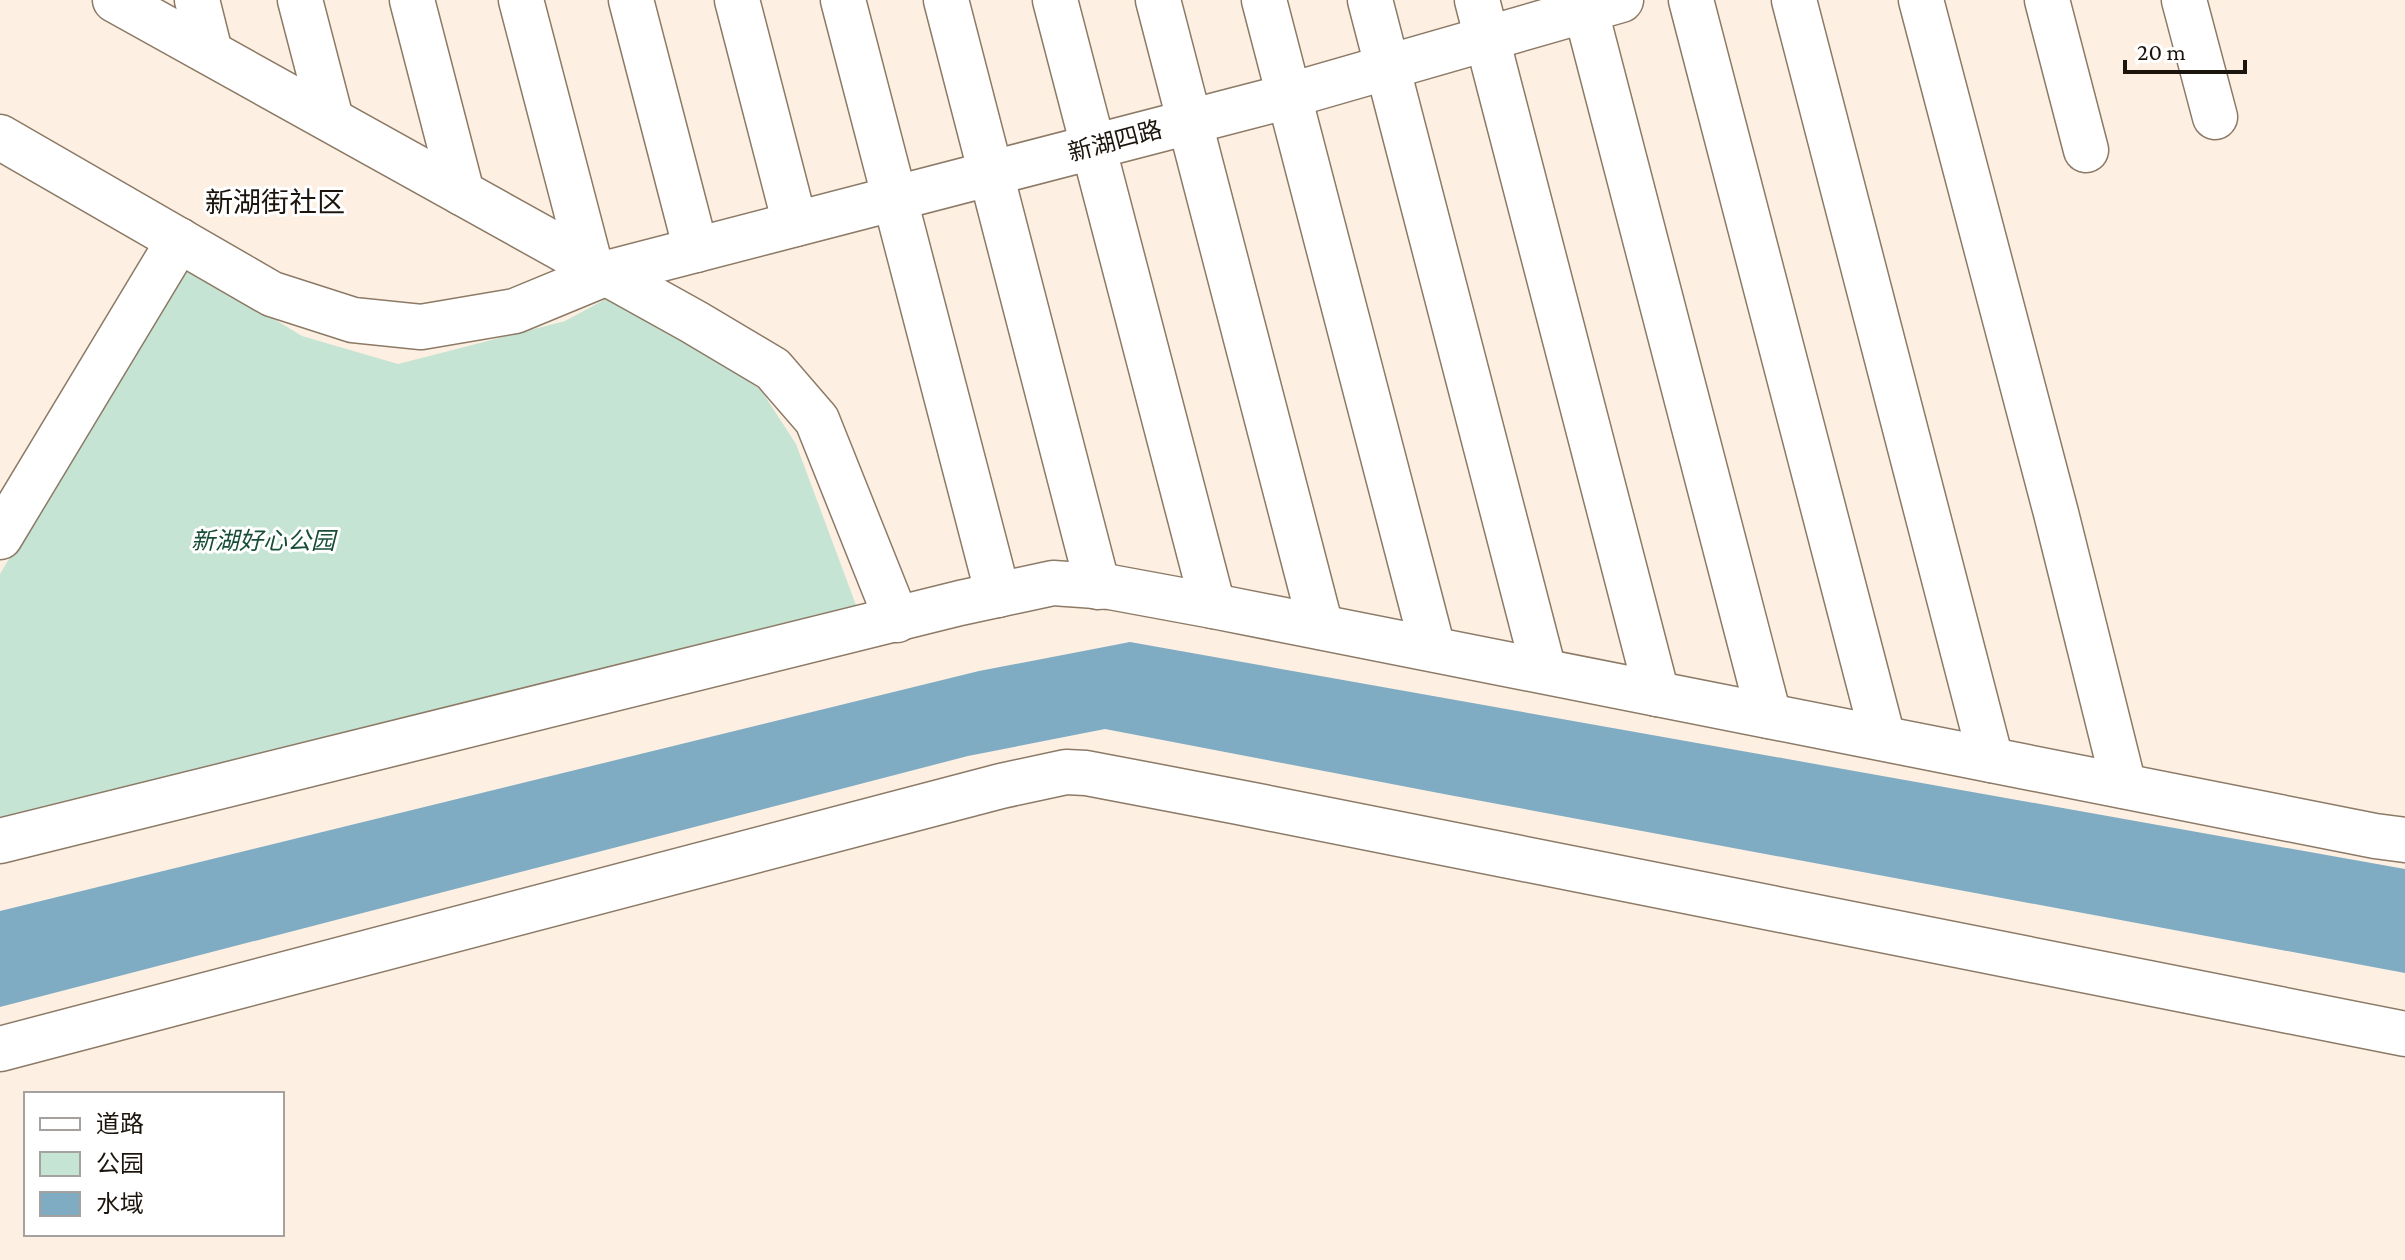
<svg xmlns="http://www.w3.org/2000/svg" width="2405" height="1260" font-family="'Crimson Pro','Noto Sans SC',serif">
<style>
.green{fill:#c6e4d4}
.water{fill:#80acc3}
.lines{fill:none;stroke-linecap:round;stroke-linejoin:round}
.minor-casing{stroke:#8c7a66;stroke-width:47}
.minor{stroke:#fff;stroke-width:44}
.labels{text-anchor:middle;stroke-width:6;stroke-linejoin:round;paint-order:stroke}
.street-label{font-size:24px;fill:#1c150d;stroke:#fff}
.park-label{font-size:24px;font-style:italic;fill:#184e37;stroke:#fff}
.quarter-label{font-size:28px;fill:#1c150d;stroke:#fff}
</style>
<rect width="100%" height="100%" fill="#fdf0e3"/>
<path class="green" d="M 184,264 L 302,336 L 398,364 L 565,321 L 617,293 L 761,390 L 796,444 L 856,605 L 0,822 L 0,574 Z"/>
<path class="water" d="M 1130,642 L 2405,869 L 2405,973 L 1449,795 L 1105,729 L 968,756 L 0,1007 L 0,911 L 979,671 Z"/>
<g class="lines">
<g class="minor-casing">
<g id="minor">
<path d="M 115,0 L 694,322 L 773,369 L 817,420 L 897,620"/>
<path d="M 197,0 L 210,52"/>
<path d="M 300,0 L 331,119"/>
<path d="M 412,0 L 462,193"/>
<path d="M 521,0 L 590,264"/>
<path d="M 631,0 L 696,250"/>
<path d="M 737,0 L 795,224"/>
<path d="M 843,0 L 998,595"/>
<path d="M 946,0 L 1098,587"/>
<path d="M 1055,0 L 1213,606"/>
<path d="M 1158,0 L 1321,627"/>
<path d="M 1264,0 L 1433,649"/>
<path d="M 1370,0 L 1544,671"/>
<path d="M 1477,0 L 1657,694"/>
<path d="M 1583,0 L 1769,716"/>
<path d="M 1691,0 L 1883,738"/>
<path d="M 1794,0 L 1991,760"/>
<path d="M 1921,0 L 2056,513 L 2124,786"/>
<path d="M 2047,0 L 2086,150"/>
<path d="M 2184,0 L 2215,117"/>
<path d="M 0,137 L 272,294 L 353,320 L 421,327 L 515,311 L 607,273 L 1270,101 L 1621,0"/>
<path d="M 0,537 L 179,240"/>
<path d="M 0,841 L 960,603 L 1053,583 L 1110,587 L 1213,606 L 2375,836 L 2405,840"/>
<path d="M 0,1049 L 1001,786 L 1066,772 L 1086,773 L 1238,802 L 2405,1034"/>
</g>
</g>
<use href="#minor" class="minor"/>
</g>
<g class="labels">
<g class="street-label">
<text transform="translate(1115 141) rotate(-15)" y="8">新湖四路</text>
</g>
<g class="park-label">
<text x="263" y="549">新湖好心公园</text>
</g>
<g class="quarter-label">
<text x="275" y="212">新湖街社区</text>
</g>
</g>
<rect x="24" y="1092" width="260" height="144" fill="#ffffff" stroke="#a4a19e" stroke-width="2"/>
<rect x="40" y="1118" width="40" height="12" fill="#ffffff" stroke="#a4a19e" stroke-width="2"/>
<text x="96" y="1132" font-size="24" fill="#1c150d">道路</text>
<rect x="40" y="1152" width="40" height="24" fill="#c6e4d4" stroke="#a4a19e" stroke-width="2"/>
<text x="96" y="1172" font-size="24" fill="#1c150d">公园</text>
<rect x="40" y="1192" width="40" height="24" fill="#80acc3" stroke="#a4a19e" stroke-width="2"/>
<text x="96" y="1212" font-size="24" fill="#1c150d">水域</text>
<path d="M2125 60v12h120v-12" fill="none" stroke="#1c150d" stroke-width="4"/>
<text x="2137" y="60" font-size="24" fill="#1c150d" stroke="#ffffff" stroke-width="6" paint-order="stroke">20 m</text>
</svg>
